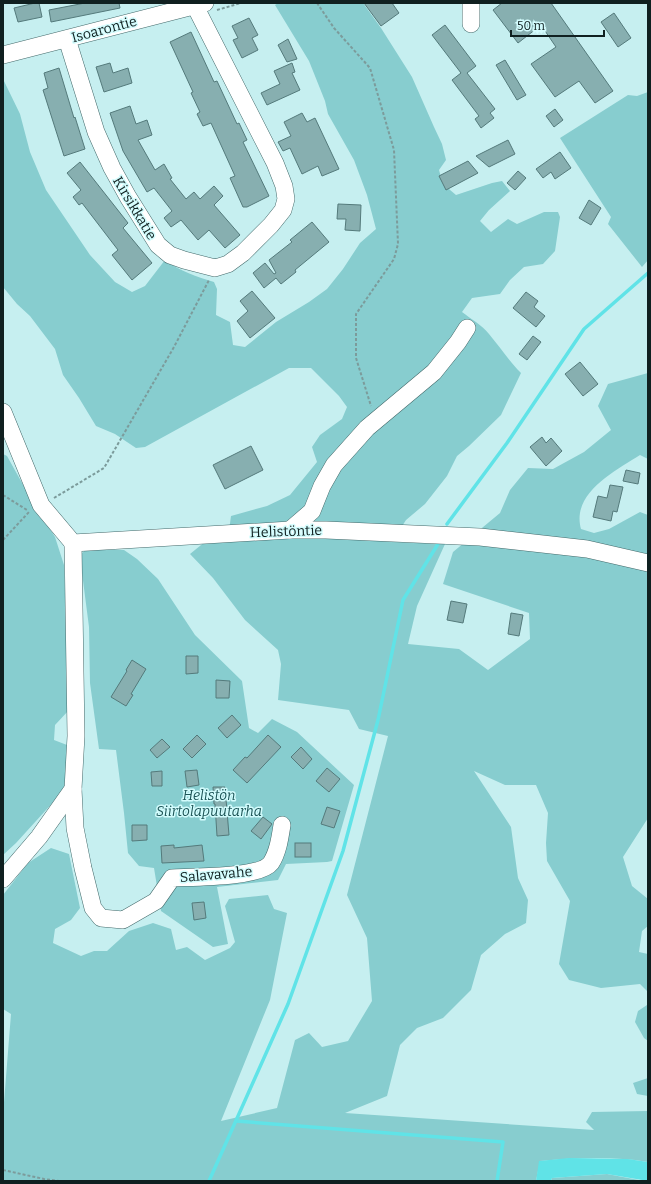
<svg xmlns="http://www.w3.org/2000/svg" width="651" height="1184" font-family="Bitter,serif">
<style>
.green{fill:#87cdcf}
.water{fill:#60e3e7}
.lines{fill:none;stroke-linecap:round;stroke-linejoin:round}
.stream{stroke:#60e3e7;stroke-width:3.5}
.building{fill:#87afb0;stroke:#547a7b}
.minor-casing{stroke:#446a6b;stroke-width:18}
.path{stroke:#7c9b9b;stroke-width:2;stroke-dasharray:3 2;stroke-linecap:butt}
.minor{stroke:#fff;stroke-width:17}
.labels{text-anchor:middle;stroke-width:3;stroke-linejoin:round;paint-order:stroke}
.street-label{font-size:14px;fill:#102020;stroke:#d3fcfd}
.park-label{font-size:14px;font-style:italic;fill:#1e5658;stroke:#d3fcfd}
</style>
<rect width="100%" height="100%" fill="#c6eff0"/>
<g class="green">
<path d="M 278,3 L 363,3 L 381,28 L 412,77 L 434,127 L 442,144 L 446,160 L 439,170 L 443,184 L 456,195 L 492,183 L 502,181 L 510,191 L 489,210 L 480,221 L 491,232 L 508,219 L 517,224 L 544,212 L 558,212 L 560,217 L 555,251 L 543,264 L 524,267 L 510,280 L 500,294 L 472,298 L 462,312 C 471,319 482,325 489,334 C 500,347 509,361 521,373 L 501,415 L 469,446 L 457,456 L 447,476 L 425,504 L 406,520 L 392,542 L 445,544 L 417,606 L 408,644 L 459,649 L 488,670 L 530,639 L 529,613 L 443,584 L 453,552 L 500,513 L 510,490 L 528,468 L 553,469 L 584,452 L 611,430 L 598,406 L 608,384 L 648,373 L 648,459 L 640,455 C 615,471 571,493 581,529 L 594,533 L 609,529 L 640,512 L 648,515 L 648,818 L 623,857 L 632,886 L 648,899 L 648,926 L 642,931 L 639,952 L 648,954 L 648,992 L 640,984 L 601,988 L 569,980 L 559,964 L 570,901 L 547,861 L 546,843 L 548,813 L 536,785 L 505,785 L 474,771 L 511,827 L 518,878 L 528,900 L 526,923 L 505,934 L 481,955 L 471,990 L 443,1018 L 417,1028 L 400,1045 L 387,1096 L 345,1113 L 594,1130 L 586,1122 L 592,1112 L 648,1111 L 648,1162 C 612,1156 576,1158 540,1161 L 536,1181 L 3,1181 L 3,1115 L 11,1014 L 3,1009 L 3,895 L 28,863 L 51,848 L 69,854 L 80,908 L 71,920 L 55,929 L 53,943 L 81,956 L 94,951 L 107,951 L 129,931 L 153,923 L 171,929 L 176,950 L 187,947 L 205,960 L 230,948 L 235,942 L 225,906 L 229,899 L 268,895 L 274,909 L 287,913 L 270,1000 L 221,1121 L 277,1108 L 295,1040 L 309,1033 L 322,1047 L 348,1041 L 372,1001 L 367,938 L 347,895 L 388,736 L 359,729 L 349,710 L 278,700 L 281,664 L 278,650 L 245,620 L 213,578 L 190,554 L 206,541 L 228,538 L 231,516 L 267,506 L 290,495 L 317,462 L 312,447 L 320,435 L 342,419 L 347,407 L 339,396 L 311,368 L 289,368 L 145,447 L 136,448 L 115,434 L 96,426 L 79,398 L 63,375 L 55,349 L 30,316 L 17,304 L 3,287 L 3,79 L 20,114 L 30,152 L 46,190 L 90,255 L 115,282 L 132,292 L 145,286 L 165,260 C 180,271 197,277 214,282 L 217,289 L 216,315 L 230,322 L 233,345 L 245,347 L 276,322 L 309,302 L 327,289 L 343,269 L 360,243 L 376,229 L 367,195 L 354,160 L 328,114 L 325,101 L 309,61 L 275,5 Z"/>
<path d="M 648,92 L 648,260 L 642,267 L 608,224 L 611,217 L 560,138 L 628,95 L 637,96 Z"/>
<path d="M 3,454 L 7,456 L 31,499 L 55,537 L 64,565 L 69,710 L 55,725 L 54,740 L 67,745 L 66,788 L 16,843 L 3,855 Z"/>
<path d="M 88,548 L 104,550 L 124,550 L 137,559 L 158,579 L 195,635 L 242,681 L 249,728 L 258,733 L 272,719 L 297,732 L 354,785 L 332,861 L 327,862 L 286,864 L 278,880 L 217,887 L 228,944 L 213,947 L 161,911 L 154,868 L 139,866 L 128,853 L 124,813 L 116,750 L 99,749 L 90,683 L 89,627 L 81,565 L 82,553 Z"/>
<path d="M 648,999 L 648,1041 L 644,1038 L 635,1022 L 638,1011 L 647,1005 Z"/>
<path d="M 648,1078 L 648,1096 L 637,1094 L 633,1083 Z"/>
<path d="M 607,1174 L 644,1181 L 551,1181 L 552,1178 Z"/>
</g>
<path class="water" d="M 569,1158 L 628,1159 L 648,1162 L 648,1181 L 607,1174 L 552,1178 L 551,1181 L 536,1181 L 539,1161 Z"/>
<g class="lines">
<g class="stream">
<path d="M 447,524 L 507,443 L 584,329 L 648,273"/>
<path d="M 236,1121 L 503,1142 L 497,1181"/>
<path d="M 209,1181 L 288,1004 L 343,851 L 378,720 L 403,600 L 438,544"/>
</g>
</g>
<g class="building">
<path d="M 35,3 L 39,3 L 42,17 L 18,22 L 14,8 Z"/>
<path d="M 85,3 L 119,3 L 120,8 L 51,22 L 49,10 Z"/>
<path d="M 364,3 L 392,3 L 399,13 L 381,26 Z"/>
<path d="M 502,3 L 551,3 L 613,91 L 595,103 L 579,81 L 555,97 L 531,64 L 556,47 L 541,25 L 518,43 L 493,10 Z"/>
<path d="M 614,13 L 631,38 L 618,47 L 601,22 Z"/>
<path d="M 249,18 L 258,35 L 252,38 L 258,50 L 242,58 L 233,40 L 238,38 L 232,26 Z"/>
<path d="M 445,25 L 476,66 L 467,73 L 495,109 L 490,113 L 494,118 L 481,128 L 475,119 L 479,116 L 452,80 L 461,73 L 432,35 Z"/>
<path d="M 191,32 L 214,82 L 217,81 L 237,124 L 239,123 L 247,140 L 243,142 L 269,196 L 247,207 L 243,207 L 230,178 L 235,176 L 211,123 L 203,126 L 197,114 L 200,112 L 191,93 L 193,92 L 170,42 Z"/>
<path d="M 288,39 L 297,59 L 287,62 L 278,45 Z"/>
<path d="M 505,60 L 526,95 L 517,100 L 496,65 Z"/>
<path d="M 110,63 L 113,73 L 128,68 L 132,83 L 104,92 L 96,67 Z"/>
<path d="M 292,63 L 295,72 L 292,73 L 300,90 L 267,105 L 261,93 L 280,84 L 274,71 Z"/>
<path d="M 59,68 L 74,118 L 75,117 L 85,149 L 64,156 L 43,90 L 48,88 L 44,73 Z"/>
<path d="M 130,106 L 136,124 L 147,120 L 152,135 L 138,140 L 155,170 L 164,164 L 172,178 L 170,179 L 186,199 L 194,192 L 200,199 L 214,186 L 223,196 L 214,205 L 240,235 L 225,248 L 209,230 L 198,240 L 181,220 L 171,227 L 164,218 L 172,211 L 154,188 L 147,192 L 123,151 L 110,113 Z"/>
<path d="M 555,109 L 563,120 L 554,127 L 546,116 Z"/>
<path d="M 302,113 L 307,122 L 315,118 L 339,169 L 322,176 L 318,166 L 302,174 L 290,148 L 283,151 L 278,142 L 291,136 L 284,122 Z"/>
<path d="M 508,140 L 515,154 L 489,167 L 476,156 Z"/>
<path d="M 560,152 L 571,168 L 555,179 L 551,172 L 543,178 L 536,169 Z"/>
<path d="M 468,161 L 478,173 L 446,190 L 439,176 Z"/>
<path d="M 80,162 L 128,223 L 123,228 L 152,263 L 132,280 L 112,255 L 118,250 L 82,203 L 79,205 L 73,197 L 81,190 L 67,173 Z"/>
<path d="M 518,171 L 526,178 L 515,190 L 507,183 Z"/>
<path d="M 589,200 L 601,208 L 591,225 L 579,218 Z"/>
<path d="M 338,204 L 361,205 L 360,231 L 345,230 L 346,219 L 337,219 Z"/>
<path d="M 312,222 L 329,242 L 295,270 L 296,272 L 281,284 L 276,278 L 264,288 L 253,273 L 265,263 L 274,274 L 276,273 L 269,260 L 292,242 L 290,240 Z"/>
<path d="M 252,291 L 275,318 L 250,338 L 237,321 L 248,311 L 240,301 Z"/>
<path d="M 526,292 L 538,301 L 534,307 L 545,316 L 536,327 L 513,308 Z"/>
<path d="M 533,336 L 541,342 L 527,360 L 519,354 Z"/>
<path d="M 580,362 L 598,384 L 583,396 L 565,374 Z"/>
<path d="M 542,437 L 546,443 L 551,438 L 562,451 L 546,466 L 530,447 Z"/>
<path d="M 251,446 L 263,470 L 225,489 L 213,465 Z"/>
<path d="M 626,470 L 640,473 L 638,484 L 623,481 Z"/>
<path d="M 610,485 L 623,487 L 617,512 L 613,511 L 611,521 L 593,517 L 598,496 L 607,498 Z"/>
<path d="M 451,601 L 467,604 L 463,623 L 447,620 Z"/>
<path d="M 511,613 L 523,615 L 519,636 L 508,634 Z"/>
<path d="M 186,656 L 198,656 L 198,673 L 186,674 Z"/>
<path d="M 132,660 L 146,669 L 131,694 L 133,695 L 126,706 L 111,697 L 127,671 L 126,670 Z"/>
<path d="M 216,680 L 230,681 L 229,698 L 216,698 Z"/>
<path d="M 232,715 L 241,725 L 227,738 L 218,728 Z"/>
<path d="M 197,735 L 206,744 L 192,758 L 183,749 Z"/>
<path d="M 268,735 L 281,747 L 247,783 L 233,770 L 245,757 L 247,758 Z"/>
<path d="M 162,739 L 170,747 L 157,758 L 150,750 Z"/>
<path d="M 301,747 L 312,759 L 303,769 L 291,757 Z"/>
<path d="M 327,768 L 340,779 L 329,792 L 316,781 Z"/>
<path d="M 197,770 L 199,785 L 187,787 L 185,771 Z"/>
<path d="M 162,771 L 162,786 L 152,786 L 151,772 Z"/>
<path d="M 213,787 L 225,787 L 229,835 L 217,836 L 215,804 L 214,804 Z"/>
<path d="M 327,807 L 340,811 L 334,828 L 321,824 Z"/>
<path d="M 263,817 L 272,824 L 261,839 L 251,831 Z"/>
<path d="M 132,825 L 147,825 L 147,840 L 132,841 Z"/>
<rect x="295" y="843" width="16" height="14"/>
<path d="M 174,845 L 174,848 L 202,845 L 204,861 L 162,863 L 161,846 Z"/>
<path d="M 204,902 L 206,918 L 194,920 L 192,903 Z"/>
</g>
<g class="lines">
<g class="minor-casing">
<g id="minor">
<path d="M 471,24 L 471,3"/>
<path d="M 67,39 L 96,132 L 112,168 L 128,197 L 158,245 L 170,255 L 184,260 L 215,268 L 228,264 L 243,253 L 271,225 L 283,210 L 286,199 L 284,186 L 275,163 L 195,6"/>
<path d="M 3,55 L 205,3"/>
<path d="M 3,412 L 41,505 L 73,543 L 290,530 L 326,530 L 480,537 L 587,549 L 648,563"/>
<path d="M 290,530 L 312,511 L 322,486 L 334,465 L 367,428 L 434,372 L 458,342 L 467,328"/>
<path d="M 73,789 L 75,828 L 83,868 L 93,908 L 101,918 L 123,920 L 156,901 L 172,878 C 191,877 260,878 271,863 C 278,852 280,838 282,825"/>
<path d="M 3,879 L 39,837 L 73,789 L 76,736 L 73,543"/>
</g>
</g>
<g class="path">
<path d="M 317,3 L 334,28 L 370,68 L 394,150 L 398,244 L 394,259 L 356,314 L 356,358 L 371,406"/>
<path d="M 217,10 L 241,3"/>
<path d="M 3,495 L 27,510"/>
<path d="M 54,498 L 104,468 L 174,347 L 209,280"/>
<path d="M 3,540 L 29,512"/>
<path d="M 3,1170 L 44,1179 L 59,1181"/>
</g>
<use href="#minor" class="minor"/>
</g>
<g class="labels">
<g class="street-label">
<text transform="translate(104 29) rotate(-15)" y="5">Isoarontie</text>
<text transform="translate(135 208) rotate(59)" y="5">Kirsikkatie</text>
<text transform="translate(286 531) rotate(-2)" y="5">Helistöntie</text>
<text transform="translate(216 874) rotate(-5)" y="5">Salavavahe</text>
</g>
<g class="park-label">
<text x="209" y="800">Helistön<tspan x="209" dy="16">Siirtolapuutarha</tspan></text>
</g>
</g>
<rect width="651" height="1184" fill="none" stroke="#102020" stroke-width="8"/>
<path d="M511 30v6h93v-6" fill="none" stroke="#102020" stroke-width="2"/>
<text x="517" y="30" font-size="12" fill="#102020" stroke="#d3fcfd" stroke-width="3" paint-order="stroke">50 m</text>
</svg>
